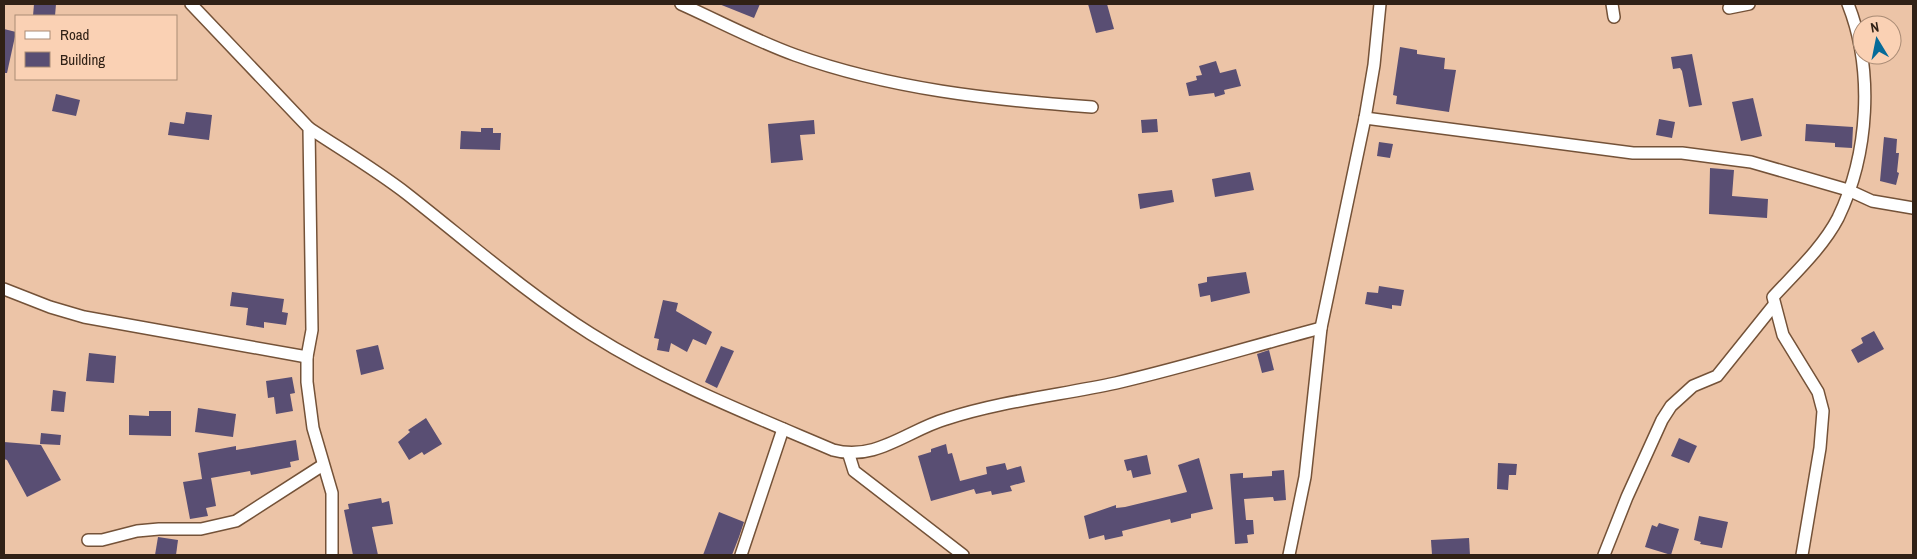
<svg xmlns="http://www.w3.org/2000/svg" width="1917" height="559" font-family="'Archivo Narrow',sans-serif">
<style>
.building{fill:#594e73}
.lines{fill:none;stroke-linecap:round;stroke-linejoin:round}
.minor-casing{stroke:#745238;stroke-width:14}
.minor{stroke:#fff;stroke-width:11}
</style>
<rect width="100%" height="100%" fill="#ecc4a7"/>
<g class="building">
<path d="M 34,4 L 56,4 L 55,16 L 33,16 Z"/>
<path d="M 719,4 L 760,4 L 754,18 Z"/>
<path d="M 1088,4 L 1107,4 L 1114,29 L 1096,33 Z"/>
<path d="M 4,29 L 16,32 L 7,73 L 4,73 Z"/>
<path d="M 1400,47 L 1417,50 L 1417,54 L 1445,58 L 1444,69 L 1456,70 L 1449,112 L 1396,104 L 1397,96 L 1393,95 Z"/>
<path d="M 1692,54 L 1702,105 L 1689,107 L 1682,71 L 1680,68 L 1673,69 L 1671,57 Z"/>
<path d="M 1216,61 L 1220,73 L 1236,69 L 1241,86 L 1224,90 L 1225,94 L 1215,97 L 1214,93 L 1189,96 L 1186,83 L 1197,80 L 1196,76 L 1202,75 L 1199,66 Z"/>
<path d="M 56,94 L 80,100 L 76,116 L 52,111 Z"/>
<path d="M 1753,98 L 1762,136 L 1741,141 L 1732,102 Z"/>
<path d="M 186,112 L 212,115 L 209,140 L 168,135 L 170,122 L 184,124 Z"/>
<path d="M 1157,119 L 1158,132 L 1142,133 L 1141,120 Z"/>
<path d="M 1659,119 L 1675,122 L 1672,138 L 1656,135 Z"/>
<path d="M 814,120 L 815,134 L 800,135 L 803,160 L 771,163 L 768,124 Z"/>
<path d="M 1806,124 L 1853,127 L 1852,148 L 1835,147 L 1835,143 L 1805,141 Z"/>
<path d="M 481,128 L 493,128 L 493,133 L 501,133 L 500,150 L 460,149 L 461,131 L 481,132 Z"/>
<path d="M 1884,137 L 1897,139 L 1896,153 L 1899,153 L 1897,172 L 1899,173 L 1896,185 L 1880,181 Z"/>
<path d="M 1379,142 L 1393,144 L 1390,158 L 1377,156 Z"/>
<path d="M 1710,168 L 1734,170 L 1732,196 L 1768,199 L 1767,218 L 1709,214 Z"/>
<path d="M 1250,172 L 1254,190 L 1215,197 L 1212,179 Z"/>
<path d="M 1172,190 L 1174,202 L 1140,209 L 1138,194 Z"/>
<path d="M 1246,272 L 1250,293 L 1211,302 L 1210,295 L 1200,297 L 1198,284 L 1207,282 L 1207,277 Z"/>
<path d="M 1379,286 L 1404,290 L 1401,306 L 1392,305 L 1392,309 L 1365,304 L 1367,292 L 1378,293 Z"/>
<path d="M 232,292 L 284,299 L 282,312 L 288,313 L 286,325 L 264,322 L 264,328 L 246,325 L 248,308 L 230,306 Z"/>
<path d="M 663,300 L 678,303 L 676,311 L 712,332 L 706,345 L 693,339 L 687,352 L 671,343 L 669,352 L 657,350 L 659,339 L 654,338 Z"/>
<path d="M 1874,331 L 1884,349 L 1858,363 L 1851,350 L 1863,343 L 1861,338 Z"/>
<path d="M 378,345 L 384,369 L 361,375 L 356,350 Z"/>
<path d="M 721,346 L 734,351 L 717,388 L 705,382 Z"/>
<path d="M 1269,350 L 1274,370 L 1262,373 L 1257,354 Z"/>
<path d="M 89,353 L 116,356 L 114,383 L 86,381 Z"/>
<path d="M 292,377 L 295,393 L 290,394 L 293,411 L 276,414 L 274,397 L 268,398 L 266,381 Z"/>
<path d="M 53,390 L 66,392 L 64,412 L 51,411 Z"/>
<path d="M 198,408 L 236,414 L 233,437 L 195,432 Z"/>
<path d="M 149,411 L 171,411 L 171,436 L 129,435 L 129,415 L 149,416 Z"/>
<path d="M 426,418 L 442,444 L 424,455 L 422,452 L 409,460 L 398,442 L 410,432 L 408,430 Z"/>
<path d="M 41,433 L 61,435 L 60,445 L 40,444 Z"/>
<path d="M 1679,438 L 1697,446 L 1689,463 L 1671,456 Z"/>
<path d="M 296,440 L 299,460 L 290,462 L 291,467 L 251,475 L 250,471 L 211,478 L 216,506 L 206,508 L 208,516 L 190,519 L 183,482 L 202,479 L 198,453 L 236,446 L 236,450 Z"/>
<path d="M 4,442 L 41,445 L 61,480 L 27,497 L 7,460 L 4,459 Z"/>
<path d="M 946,444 L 948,454 L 952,453 L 960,481 L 987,474 L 986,467 L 1005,463 L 1007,470 L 1021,466 L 1025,482 L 1010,486 L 1012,491 L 992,495 L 991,491 L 976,494 L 974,489 L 931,501 L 918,456 L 931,452 L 931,449 Z"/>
<path d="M 1147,455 L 1151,474 L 1133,478 L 1131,470 L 1127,471 L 1124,460 Z"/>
<path d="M 1199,458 L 1213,509 L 1191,514 L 1191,518 L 1171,523 L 1170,519 L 1122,531 L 1123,536 L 1105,540 L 1104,535 L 1089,539 L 1084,516 L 1116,505 L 1116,508 L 1125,507 L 1187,492 L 1178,465 Z"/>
<path d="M 1498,463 L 1517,464 L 1516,475 L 1509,475 L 1508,490 L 1497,489 Z"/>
<path d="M 1284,470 L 1286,500 L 1274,501 L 1273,497 L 1244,499 L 1246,520 L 1253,520 L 1254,534 L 1247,535 L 1248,543 L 1235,544 L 1230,474 L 1243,473 L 1243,478 L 1272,476 L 1272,471 Z"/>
<path d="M 381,498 L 382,503 L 389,501 L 393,524 L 372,527 L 378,555 L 353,555 L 344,510 L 349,509 L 348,504 Z"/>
<path d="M 719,512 L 744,522 L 739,537 L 732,555 L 703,555 Z"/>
<path d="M 1699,516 L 1728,522 L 1722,548 L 1700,544 L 1701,542 L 1694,540 Z"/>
<path d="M 1659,523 L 1679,529 L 1671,555 L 1645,547 L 1652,525 L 1657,527 Z"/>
<path d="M 158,537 L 178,540 L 176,555 L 155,555 Z"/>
<path d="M 1469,538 L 1470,555 L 1432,555 L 1431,540 Z"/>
</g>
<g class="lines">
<g class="minor-casing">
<g id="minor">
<path d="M 191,4 L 309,128 L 312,330 L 307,357 L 307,382 L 313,428 L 332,493 L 332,555"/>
<path d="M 681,4 C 719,21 756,41 795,55 C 890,89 992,100 1092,107"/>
<path d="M 1612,4 L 1614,17"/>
<path d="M 1729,8 L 1749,4"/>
<path d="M 1365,118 L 1633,153 L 1682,153 L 1751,162 L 1848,190 L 1872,201 L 1913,208"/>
<path d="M 309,128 C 342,150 376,170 407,194 C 467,241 526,293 591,334 C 667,382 751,415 833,450 C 875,462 908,430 946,419 C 1002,401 1060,395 1116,383 C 1185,367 1253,346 1321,328"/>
<path d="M 4,289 L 50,307 L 84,317 L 307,357"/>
<path d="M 849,455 L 854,471 L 963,555"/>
<path d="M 88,540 L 102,540 L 137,531 L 159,529 L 201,529 L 236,521 L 323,465"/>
<path d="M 741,555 L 783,429"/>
<path d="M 1289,555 L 1305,477 L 1321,328 L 1365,118 L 1374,65 L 1380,4"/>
<path d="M 1604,555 L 1627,497 L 1662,420 L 1671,406 L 1693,386 L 1717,376 L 1774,305"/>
<path d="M 1802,555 L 1820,448 L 1823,411 L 1818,392 L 1783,335 L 1773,297 C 1795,273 1823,247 1838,218 C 1869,154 1874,70 1848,4"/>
</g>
</g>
<use href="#minor" class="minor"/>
</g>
<rect width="1917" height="559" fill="none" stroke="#302116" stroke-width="10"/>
<rect x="15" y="15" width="162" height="65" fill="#fad1b4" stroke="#a98b75"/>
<rect x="25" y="31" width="25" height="8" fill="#ffffff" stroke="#a98b75"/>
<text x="60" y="40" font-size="15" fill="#302116">Road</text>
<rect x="25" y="52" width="25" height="15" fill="#594e73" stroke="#a98b75"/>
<text x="60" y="65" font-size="15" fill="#302116">Building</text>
<g transform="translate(1877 40) rotate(350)"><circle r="24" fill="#fad1b4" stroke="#a98b75"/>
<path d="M0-4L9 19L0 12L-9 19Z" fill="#066b99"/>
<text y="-8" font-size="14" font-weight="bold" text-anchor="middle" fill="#302116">N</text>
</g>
</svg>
